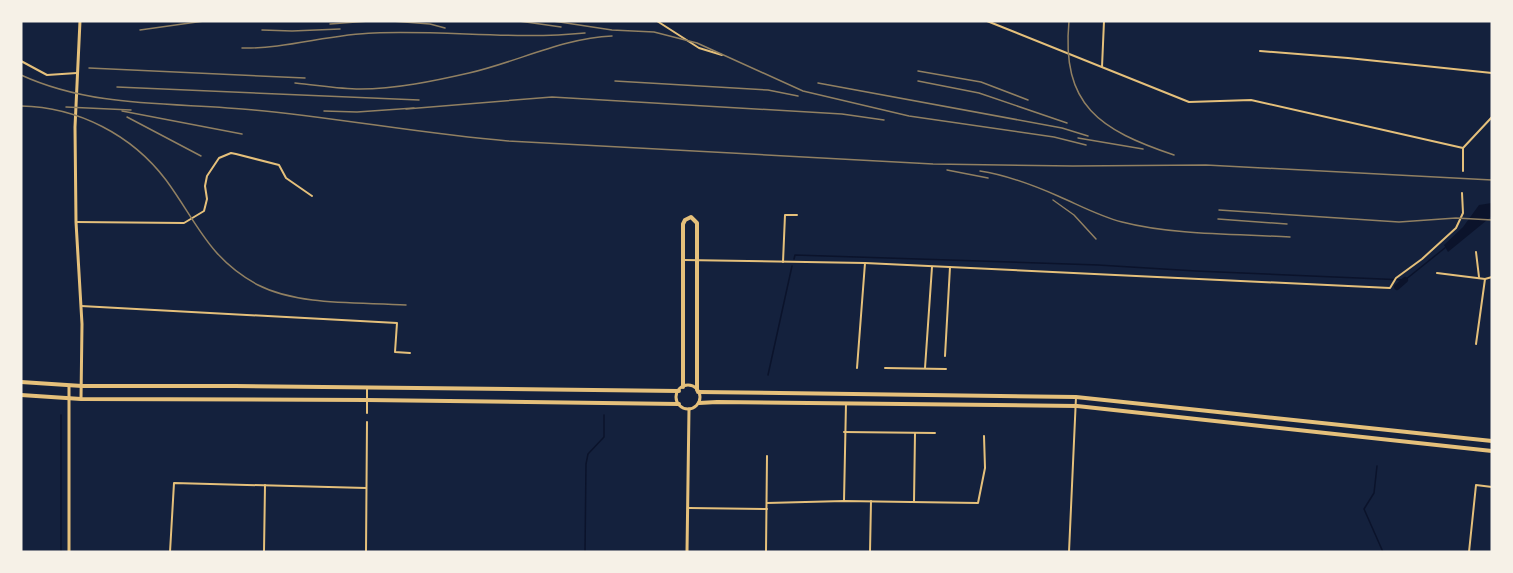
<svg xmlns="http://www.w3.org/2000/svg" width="1513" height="573" font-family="'Source Serif 4',serif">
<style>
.water{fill:#0b132b}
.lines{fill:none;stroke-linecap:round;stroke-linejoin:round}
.stream{stroke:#0b132b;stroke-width:1.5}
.canal{stroke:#0b132b;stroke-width:6}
.minor{stroke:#e5c07b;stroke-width:2}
.tertiary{stroke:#e5c07b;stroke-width:3}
.secondary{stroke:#e5c07b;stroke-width:4}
.rail{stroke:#918062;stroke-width:1.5}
</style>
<rect width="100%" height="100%" fill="#14213d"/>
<path class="water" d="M 1492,203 L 1492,216 L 1448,252 L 1444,245 L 1463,227 L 1479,205 Z"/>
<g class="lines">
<g class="stream">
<path d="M 794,259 L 795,255 L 1098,265 L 1196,271 L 1405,280 L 1446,247"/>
<path d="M 768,375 L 792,266"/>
<path d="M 1377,466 L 1374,493 L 1364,509 L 1383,552"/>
<path d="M 61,552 L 61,415"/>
<path d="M 585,552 L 586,464 L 588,454 L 604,437 L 604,415"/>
</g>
<path class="canal" d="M 1397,287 L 1405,280"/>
<g class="minor">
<path d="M 657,21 L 699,48 L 722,55"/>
<path d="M 987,21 L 1189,102 L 1251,100 L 1463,148"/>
<path d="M 1260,51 L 1348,58 L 1492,73"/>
<path d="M 21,61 L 47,75 L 77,73"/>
<path d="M 1102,67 L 1104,21"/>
<path d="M 1463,171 L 1463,148 L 1492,117"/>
<path d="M 76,222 L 184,223 L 204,211 L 207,199 L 205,186 L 207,176 L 219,158 L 231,153 L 236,154 L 279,165 L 286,178 L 312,196"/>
<path d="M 1476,252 L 1479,277"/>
<path d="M 684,260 L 865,263 L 1390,288 L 1396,278 L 1422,259 L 1456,228 L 1463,213 L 1462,193"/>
<path d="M 783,262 L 785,215 L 797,215"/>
<path d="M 1437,273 L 1485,279 L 1492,277"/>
<path d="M 81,306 L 397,323 L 395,352 L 410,353"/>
<path d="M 1476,344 L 1485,279"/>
<path d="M 945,356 L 950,267"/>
<path d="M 857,368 L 865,263"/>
<path d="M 885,368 L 946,369"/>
<path d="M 925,368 L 932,267"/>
<path d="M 367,413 L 367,389"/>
<path d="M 844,432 L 935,433"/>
<path d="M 844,501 L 846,403"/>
<path d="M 914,502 L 915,433"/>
<path d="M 767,503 L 844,501 L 978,503 L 985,468 L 984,436"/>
<path d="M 689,508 L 767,509"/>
<path d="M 170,552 L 174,483 L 366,488"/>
<path d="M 264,552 L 265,485"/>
<path d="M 366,552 L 367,422"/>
<path d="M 766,552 L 767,456"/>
<path d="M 870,552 L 871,501"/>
<path d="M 1069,552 L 1076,397"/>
<path d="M 1469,552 L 1476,485 L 1492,487"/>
</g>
<g class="tertiary">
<path d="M 80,21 L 75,127 L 76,222 L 82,324 L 81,399"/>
<circle cx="688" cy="397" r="12"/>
<path d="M 69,386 L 69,552"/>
<path d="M 687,552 L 689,409"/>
</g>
<g class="secondary">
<path d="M 21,382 L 82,386 L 235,386 L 679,391"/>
<path d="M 683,387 L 683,224 L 685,220 L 691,217 L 697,223 L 697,390"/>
<path d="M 698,392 L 1076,397 L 1492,441"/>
<path d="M 21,395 L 81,399 L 367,400 L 679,404"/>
<path d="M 699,403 L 717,402 L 1077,406 L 1492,451"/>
</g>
<g class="rail">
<path d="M 392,21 L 430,24 L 445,28"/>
<path d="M 519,21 L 561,27"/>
<path d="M 553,21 L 612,30 L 654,32 L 697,43 L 803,91 L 909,116 L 1054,137 L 1086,145"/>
<path d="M 1069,21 C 1061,106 1100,130 1174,155"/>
<path d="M 330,24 L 369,21"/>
<path d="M 140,30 L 204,21"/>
<path d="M 262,30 L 292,31 L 340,29"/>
<path d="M 242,48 C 286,49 330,34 374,33 C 445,30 515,40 585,33"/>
<path d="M 89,68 L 305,78"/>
<path d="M 918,71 L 981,82 L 1028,100"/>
<path d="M 21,75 C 95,109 176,102 254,110 C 339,118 423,134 508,141 L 933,164 L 1073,166 L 1206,165 L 1492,180"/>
<path d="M 615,81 L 768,90 L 798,96"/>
<path d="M 918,81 L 979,93 L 1067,123"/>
<path d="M 295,83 C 317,85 339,89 360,89 C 396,89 434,81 469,73 C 517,62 563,38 612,36"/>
<path d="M 818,83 L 1062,128 L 1088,136"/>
<path d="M 117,87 L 419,100"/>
<path d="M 21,106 C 78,107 132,135 166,180 C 197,222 208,258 258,285 C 299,306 360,302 406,305"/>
<path d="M 66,107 L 131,110"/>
<path d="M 406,109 L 552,97 L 842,114 L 884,120"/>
<path d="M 122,111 L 242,134"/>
<path d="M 324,111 L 357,112 L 414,108"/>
<path d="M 127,117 L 201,156"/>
<path d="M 1078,138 L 1143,149"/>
<path d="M 947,170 L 988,178"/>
<path d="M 980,171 C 1007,175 1033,185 1058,196 C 1079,205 1099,216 1122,222 C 1172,235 1237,234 1290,237"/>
<path d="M 1053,200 L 1074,215 L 1096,239"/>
<path d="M 1219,210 L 1399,222 L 1456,218 L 1492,220"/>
<path d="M 1218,219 L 1287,224"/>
</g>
</g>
<rect width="1513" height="573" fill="none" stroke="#f6f1e7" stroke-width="45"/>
</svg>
